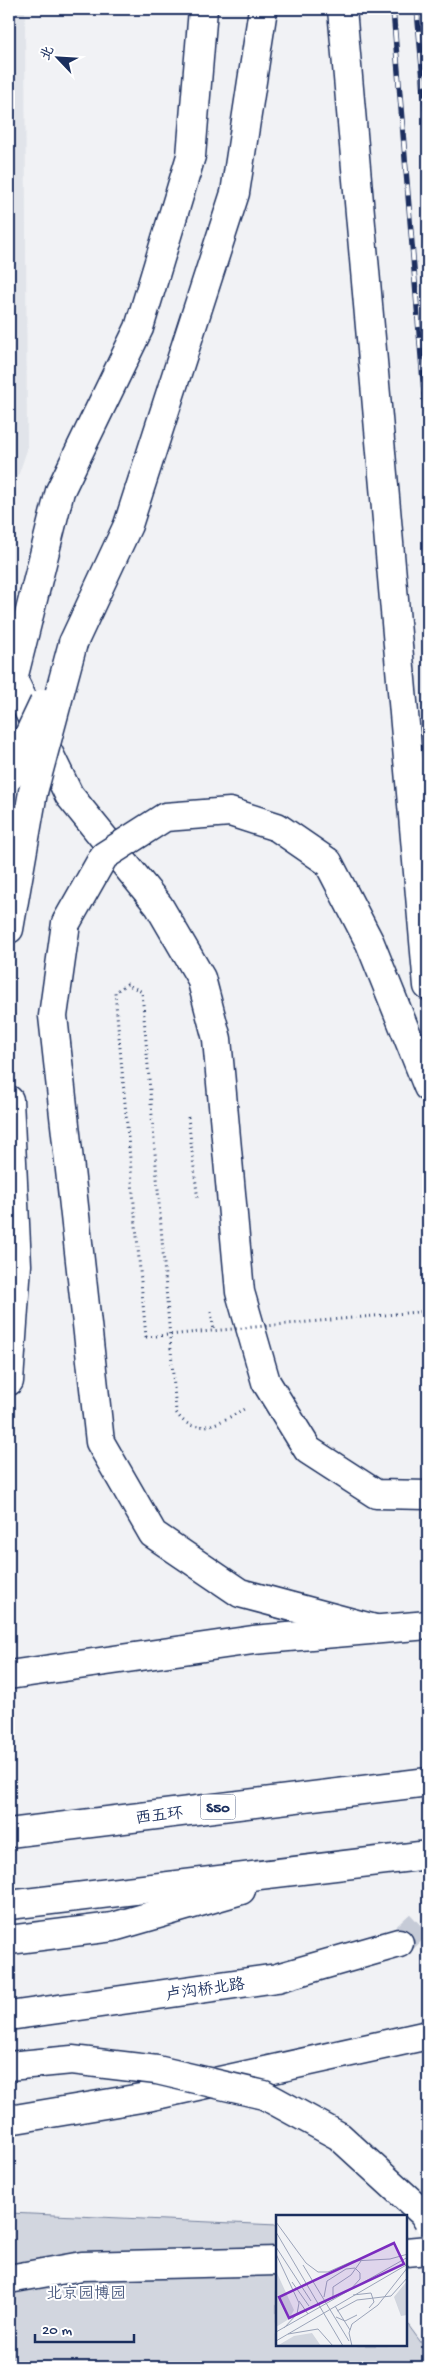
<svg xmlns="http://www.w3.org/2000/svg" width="437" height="2376" font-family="'Gochi Hand','LXGW WenKai TC',sans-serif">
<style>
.built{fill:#e1e4ea}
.green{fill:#d2d6df;stroke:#76829e}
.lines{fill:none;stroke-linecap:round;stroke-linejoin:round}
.minor-tunnel{stroke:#c6cbd7;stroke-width:28;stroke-dasharray:28 14;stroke-linecap:butt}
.minor-casing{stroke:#1b2f5e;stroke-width:31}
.major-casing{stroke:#1b2f5e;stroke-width:31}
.highway-casing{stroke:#1b2f5e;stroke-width:31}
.path{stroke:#1b2f5e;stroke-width:3;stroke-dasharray:1 4;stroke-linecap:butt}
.minor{stroke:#fff;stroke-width:28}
.major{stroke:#fff;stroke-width:28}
.highway{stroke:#fff;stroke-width:28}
.rail-casing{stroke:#1b2f5e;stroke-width:5.5}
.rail{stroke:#fff;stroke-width:4;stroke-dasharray:11;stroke-linecap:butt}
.highway-bridge-casing{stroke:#1b2f5e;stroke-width:31;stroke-linecap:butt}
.path-bridge{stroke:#1b2f5e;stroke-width:3;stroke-dasharray:1 4;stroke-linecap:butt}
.highway-bridge{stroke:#fff;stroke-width:28}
.labels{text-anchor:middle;stroke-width:4;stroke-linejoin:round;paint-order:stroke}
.shield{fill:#fff;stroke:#5f6d8e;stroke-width:1}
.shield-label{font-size:15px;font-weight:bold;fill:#1b2f5e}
.street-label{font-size:16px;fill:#1b2f5e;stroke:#fff}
.park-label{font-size:16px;fill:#49597e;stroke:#fff}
.inset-road{fill:none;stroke:#9ba4b9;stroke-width:1}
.view{fill:#7b2cbf;fill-opacity:0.15;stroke:#7b2cbf;stroke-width:2.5}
.inset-edge{fill:none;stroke:#1b2f5e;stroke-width:2.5}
</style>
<rect width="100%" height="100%" fill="#f1f2f5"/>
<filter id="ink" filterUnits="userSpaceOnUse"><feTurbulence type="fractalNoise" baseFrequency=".02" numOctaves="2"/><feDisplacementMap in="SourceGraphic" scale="10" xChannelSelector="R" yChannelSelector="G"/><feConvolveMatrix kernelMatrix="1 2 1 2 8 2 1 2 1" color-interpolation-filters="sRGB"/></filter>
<g filter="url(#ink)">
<path class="built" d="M 9,9 L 25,9 L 27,450 L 9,503 Z"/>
<path class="green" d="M 9,2213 L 277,2225 L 277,2345 L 406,2345 L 406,2322 L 428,2352 L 428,2367 L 9,2367 Z"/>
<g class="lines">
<path class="minor-tunnel" d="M 399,1943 L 428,1916"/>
<g class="minor-casing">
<g id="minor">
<path d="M 203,9 L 191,156 L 139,328 L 60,491 L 13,679 L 69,795 L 159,906 L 201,978 L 217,1039 L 240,1292 L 266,1382 L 308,1450 L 376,1494 L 428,1495"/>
<path d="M 9,2016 L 277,1978 L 399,1943"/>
<path d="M 9,2120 L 147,2097 L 428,2035"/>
<path d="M 406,2252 L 428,2250"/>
<path d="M 9,2279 L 82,2266 L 277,2261"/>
</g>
</g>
<g class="major-casing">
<path id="major" d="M 342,9 L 428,986"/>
</g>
<g class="highway-casing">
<g id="highway">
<path d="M 73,643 L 128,525 L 235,193 L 263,9"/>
<path d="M 328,862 L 370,943 L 428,1087"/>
<path d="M 66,923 L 53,1016 L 100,1442 L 153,1534 L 240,1593 L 375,1629"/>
<path d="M 9,929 L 33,792"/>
<path d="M 9,1100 L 17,1265 L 9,1381"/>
<path d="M 9,1675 L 253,1640 L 428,1625"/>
<path d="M 9,1833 L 428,1782"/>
<path d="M 9,1905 L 428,1855"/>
<path d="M 9,1940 L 113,1927 L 241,1890"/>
</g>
</g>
<g class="path">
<path d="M 188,1117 L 198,1201"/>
<path d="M 211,1312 L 214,1331"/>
<path d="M 146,1337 L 115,992 L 127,984 L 142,992 L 176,1412 C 194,1441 224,1420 246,1408"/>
</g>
<use href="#minor" class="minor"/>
<use href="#major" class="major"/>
<use href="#highway" class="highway"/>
<g class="rail-casing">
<g id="rail">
<path d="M 393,9 L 428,443"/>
<path d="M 417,9 L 428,138"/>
</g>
</g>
<use href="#rail" class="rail"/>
<g class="highway-bridge-casing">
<g id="highway-bridge">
<path d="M 9,777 L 44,703"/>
<path d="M 33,792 L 73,643"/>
<path d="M 66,923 L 104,856 L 165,817 L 230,812 L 277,827 L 328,862"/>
<path d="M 9,2066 L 72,2060 L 157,2070 L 264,2095 L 339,2136 L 423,2213 L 428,2221"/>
</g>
</g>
<path class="path-bridge" d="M 146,1337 L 428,1311"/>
<use href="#highway-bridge" class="highway-bridge"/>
</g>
</g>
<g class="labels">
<rect class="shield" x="200.5" y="1794.5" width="35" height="25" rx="4"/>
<g class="shield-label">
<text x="218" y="1812">S50</text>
</g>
<g class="street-label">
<text transform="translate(159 1814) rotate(-7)" y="6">西五环</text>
<text transform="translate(205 1988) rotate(-8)" y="6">卢沟桥北路</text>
</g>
<g class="park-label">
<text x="86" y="2298">北京园博园</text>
</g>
</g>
<g transform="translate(276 2215)">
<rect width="131" height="131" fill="#f1f2f5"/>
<path d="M 0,56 L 18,95 L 13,104 L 0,112 ZM 131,66 L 131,100 L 125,101 L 118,82 ZM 36,118 L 45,131 L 1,131 L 18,121 Z" fill="#d2d6df"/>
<path class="inset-road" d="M 0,7 L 30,48 L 42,57 L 52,57 L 77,46 L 114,44 L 132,39M 0,17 L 67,131M 0,32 L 35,86M 0,39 L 23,88 L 21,99 L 8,113M 27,50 L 73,126M 16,67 L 33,91M 77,80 L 95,78 L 98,87 L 93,93M 48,82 L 51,66 L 70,54 L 79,53 L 84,58 L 84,64 L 74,75M 57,85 L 57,72 L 75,60 L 85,46M 23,86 L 32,99M 59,91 L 74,115M 61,96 L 81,85 L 115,81 L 132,62M 60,102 L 69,106 L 81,100M 0,117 L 132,42M 12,119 L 42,114 L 57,131M 0,126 L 132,49M 76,131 L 73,118 L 76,109 L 102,90 L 132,52"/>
<path class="view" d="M 118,28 L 128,49 L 13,103 L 3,82 Z"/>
<rect width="131" height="131" class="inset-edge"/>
</g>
<rect width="437" height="2376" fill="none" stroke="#fff" stroke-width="30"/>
<rect x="15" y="15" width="407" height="2346" fill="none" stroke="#1b2f5e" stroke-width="2" filter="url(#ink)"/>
<g transform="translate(58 58) rotate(295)" stroke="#ffffff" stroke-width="4" paint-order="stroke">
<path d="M0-4L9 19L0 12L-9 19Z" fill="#1b2f5e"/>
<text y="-8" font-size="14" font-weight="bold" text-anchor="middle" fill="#1b2f5e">北</text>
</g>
<path d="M35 2334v8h99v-8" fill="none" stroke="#1b2f5e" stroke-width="2.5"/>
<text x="42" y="2334" font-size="15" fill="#1b2f5e" stroke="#ffffff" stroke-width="4" paint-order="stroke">20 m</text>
</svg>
